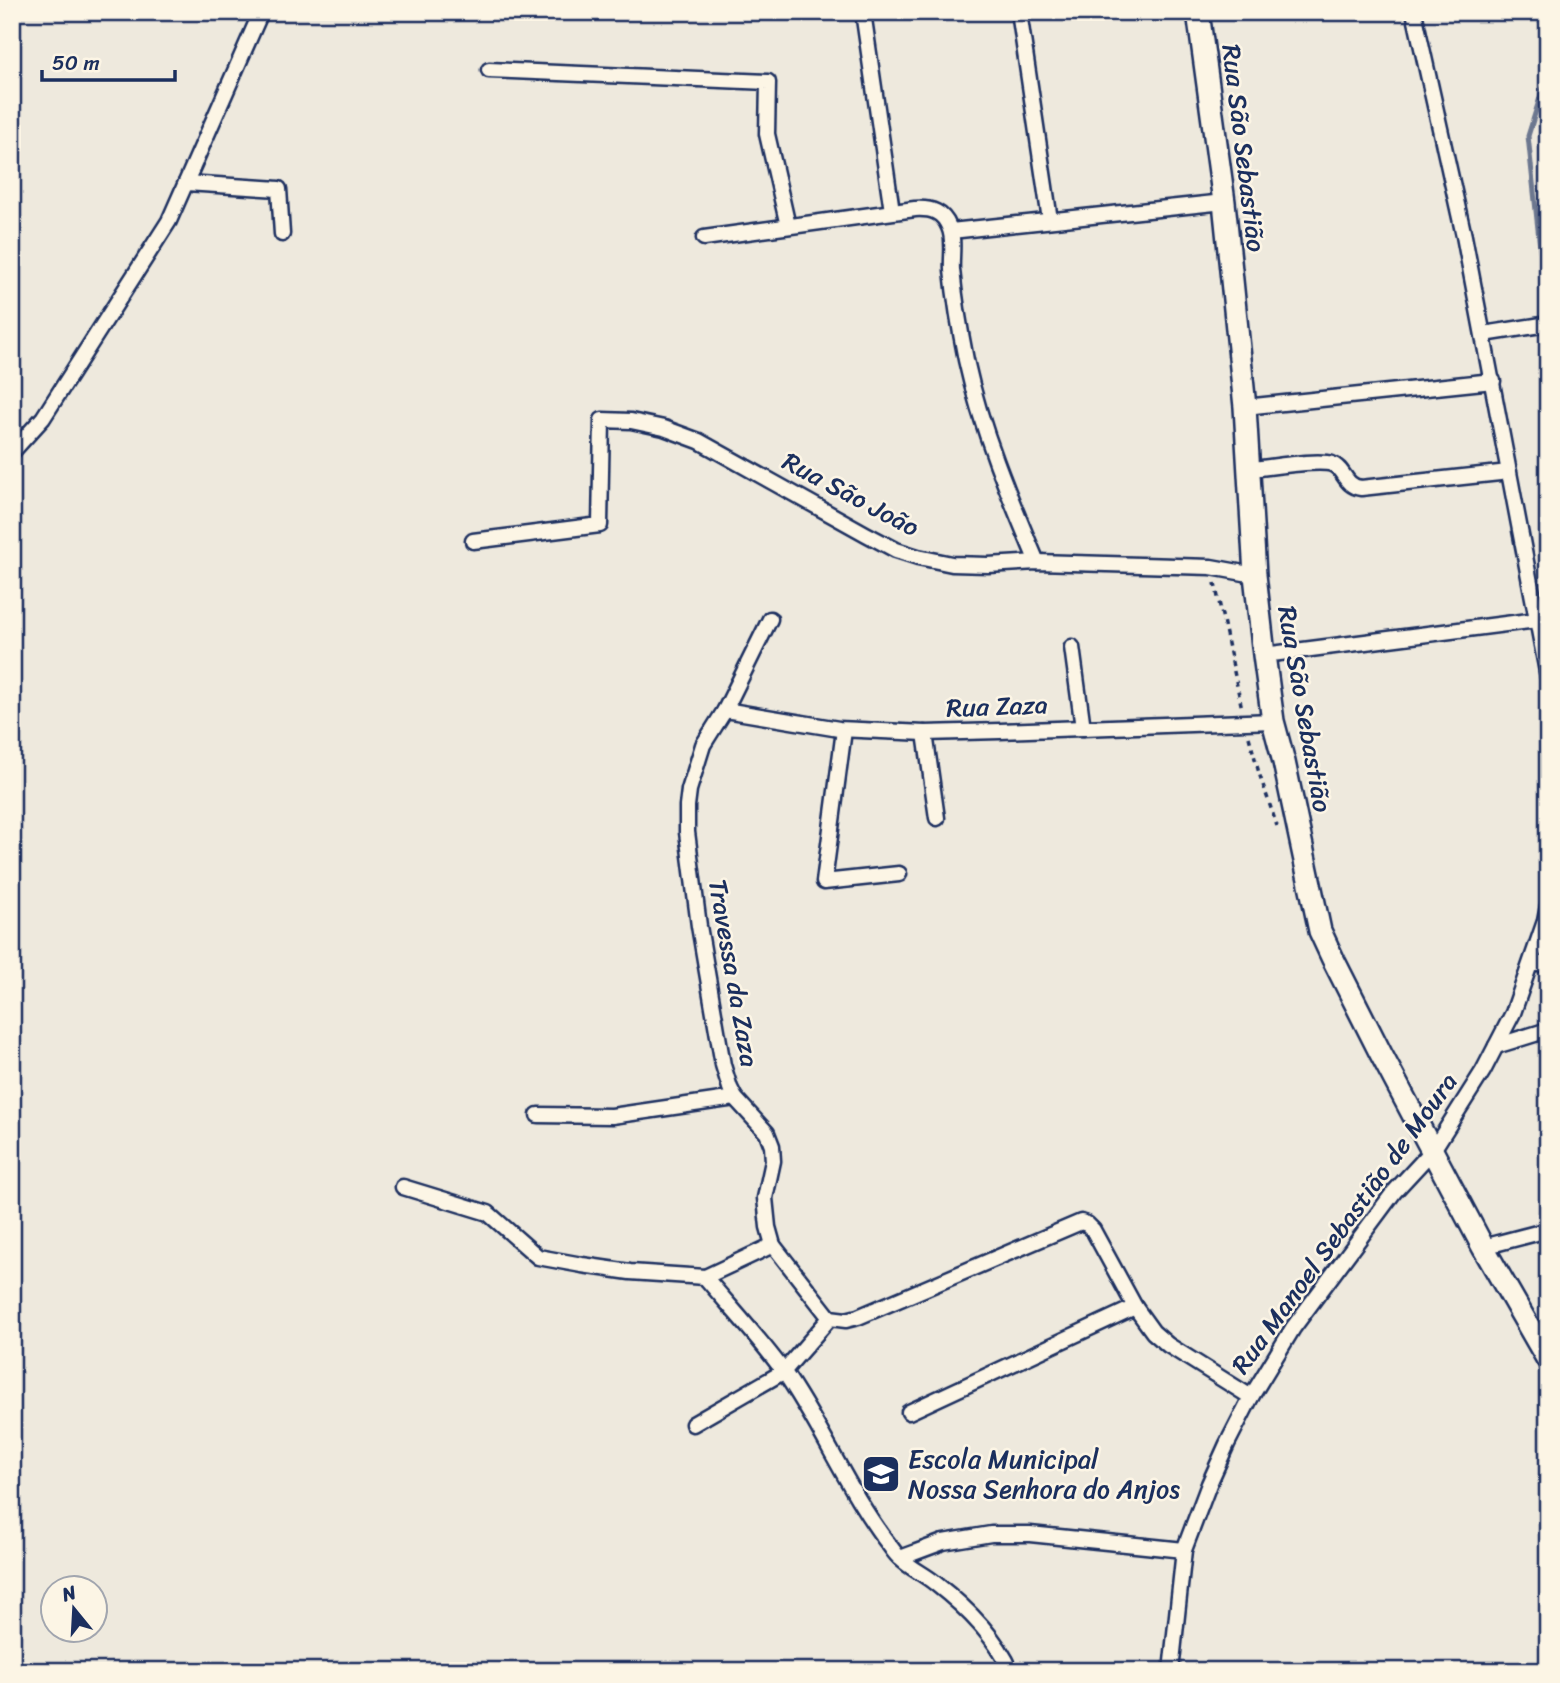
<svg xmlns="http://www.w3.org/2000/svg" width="1560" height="1683" font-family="Sriracha,sans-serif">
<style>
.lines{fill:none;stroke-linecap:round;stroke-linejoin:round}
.stream{stroke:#6c778f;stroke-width:5}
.street-casing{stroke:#1b2f5e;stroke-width:19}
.secondary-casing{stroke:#1b2f5e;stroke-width:26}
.path{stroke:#1b2f5e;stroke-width:3.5;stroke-dasharray:5 5;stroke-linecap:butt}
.street{stroke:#fcf5e5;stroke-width:14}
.secondary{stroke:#fcf5e5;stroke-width:21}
.labels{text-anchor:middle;stroke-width:5;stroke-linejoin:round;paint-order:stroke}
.street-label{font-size:26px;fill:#1b2f5e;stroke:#fcf5e5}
.poi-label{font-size:26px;fill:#1b2f5e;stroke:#fcf5e5;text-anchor:start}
</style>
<rect width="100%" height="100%" fill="#eee9dd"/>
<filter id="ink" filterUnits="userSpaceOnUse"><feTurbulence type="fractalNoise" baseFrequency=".0143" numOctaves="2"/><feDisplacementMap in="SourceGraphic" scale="14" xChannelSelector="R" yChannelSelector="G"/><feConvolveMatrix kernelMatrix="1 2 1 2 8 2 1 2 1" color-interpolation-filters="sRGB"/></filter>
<g filter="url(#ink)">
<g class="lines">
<path class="stream" d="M 1543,276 L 1528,136 L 1548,72"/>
<g class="street-casing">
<g id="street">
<path d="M 863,12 L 892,211"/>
<path d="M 1019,12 L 1050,220"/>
<path d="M 1414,12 L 1464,236 L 1548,677"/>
<path d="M 489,70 L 768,82 L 767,134 L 788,226"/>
<path d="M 186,183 L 279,189 L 282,234"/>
<path d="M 951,231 L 1224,202"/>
<path d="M 704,238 L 915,209 C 932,208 943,212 949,227 C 955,239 951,257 952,270 C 955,300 960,330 966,360 C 981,429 1009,496 1037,562"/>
<path d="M 1484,334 L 1548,324"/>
<path d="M 1245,407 L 1493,381"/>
<path d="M 12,452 L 43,418 L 169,221 L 261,12"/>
<path d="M 1249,469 C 1267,468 1317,459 1332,464 C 1345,469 1344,486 1361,488 L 1509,472"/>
<path d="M 473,541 L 600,525 L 602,420 L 631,421 L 664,428 L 699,441 L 866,534 L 896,550 L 918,557 L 952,564 L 988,565 L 1037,562 L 1211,567 L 1255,575"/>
<path d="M 770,619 L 725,710 L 703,745 L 689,790 L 687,806 L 687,832 L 699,926 L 723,1065 L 730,1088 L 735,1098 L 767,1133 L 772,1146 L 773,1161 L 765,1198 L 768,1227 L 773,1245 L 830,1318"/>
<path d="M 1072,647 L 1083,728"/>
<path d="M 1264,655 L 1537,620"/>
<path d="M 725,710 L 839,729 L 925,733 L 1000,731 L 1273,721"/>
<path d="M 844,730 L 824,882 L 899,874"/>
<path d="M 925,733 L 937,818"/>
<path d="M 1531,964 L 1548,964"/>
<path d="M 1496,1046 L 1548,1030"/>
<path d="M 538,1115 L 612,1116 L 735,1098"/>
<path d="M 403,1187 L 488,1213 L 538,1257 L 582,1265 L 630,1272 L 705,1277 L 773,1245"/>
<path d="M 1483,1247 L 1548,1230"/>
<path d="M 705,1277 C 731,1308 761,1340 784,1372 C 823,1428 848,1492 890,1546 C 893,1550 896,1555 900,1558 C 910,1568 924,1574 935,1583 C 966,1607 995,1635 1011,1671"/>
<path d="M 830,1318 L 846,1320 L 858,1317 L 1081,1222 L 1087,1224 L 1093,1230 L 1135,1307 L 1153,1332 L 1168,1345 L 1251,1397"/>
<path d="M 909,1412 L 1135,1307"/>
<path d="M 693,1424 L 783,1372 L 830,1318"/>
<path d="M 900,1558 L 943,1542 L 991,1534 L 1030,1534 L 1184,1550"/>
<path d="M 1171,1671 L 1184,1550 L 1209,1484 L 1227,1444 L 1251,1397 L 1293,1328 L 1394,1192 L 1433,1150 L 1483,1071 L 1513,1013 L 1545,921 L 1548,906"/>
</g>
</g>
<g class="secondary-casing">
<path id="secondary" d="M 1198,12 L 1224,202 L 1245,407 L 1255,575 L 1264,655 L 1273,721 L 1284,762 L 1320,931 L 1333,959 L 1381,1054 L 1483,1247 L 1548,1360"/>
</g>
<g class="path">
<path d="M 1215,583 L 1242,709"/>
<path d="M 1249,737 L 1259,773 L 1277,826"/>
</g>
<use href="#street" class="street"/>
<use href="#secondary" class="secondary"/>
</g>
</g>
<defs>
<g id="school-square" transform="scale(2.0125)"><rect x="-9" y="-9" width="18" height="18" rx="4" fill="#1b2f5e" stroke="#fcf5e5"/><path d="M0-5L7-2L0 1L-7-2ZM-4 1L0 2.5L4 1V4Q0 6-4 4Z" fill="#fff"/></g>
</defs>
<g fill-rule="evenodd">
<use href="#school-square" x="881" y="1474"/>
</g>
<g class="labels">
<g class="street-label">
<text transform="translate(1244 148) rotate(83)" y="9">Rua São Sebastião</text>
<text transform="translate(851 494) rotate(28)" y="9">Rua São João</text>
<text transform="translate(997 706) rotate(-2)" y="9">Rua Zaza</text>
<text transform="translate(1305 709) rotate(80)" y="9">Rua São Sebastião</text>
<text transform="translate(734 973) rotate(80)" y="9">Travessa da Zaza</text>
<text transform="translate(1344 1223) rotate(-54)" y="9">Rua Manoel Sebastião de Moura</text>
</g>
<g class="poi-label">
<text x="908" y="1468">Escola Municipal<tspan x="908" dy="30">Nossa Senhora do Anjos</tspan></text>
</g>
</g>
<rect width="1560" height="1683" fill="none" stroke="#fcf5e5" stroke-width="42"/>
<rect x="21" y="21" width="1518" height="1641" fill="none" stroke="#1b2f5e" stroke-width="2.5" filter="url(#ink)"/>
<g transform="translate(74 1609) rotate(342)"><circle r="33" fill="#fcf5e5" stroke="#a2a6af" stroke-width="2"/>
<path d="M0-5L12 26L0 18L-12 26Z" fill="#1b2f5e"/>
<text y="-10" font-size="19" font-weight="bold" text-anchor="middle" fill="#1b2f5e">N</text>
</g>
<path d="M42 70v10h133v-10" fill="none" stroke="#1b2f5e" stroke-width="3.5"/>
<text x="52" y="70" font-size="21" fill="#1b2f5e" stroke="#fcf5e5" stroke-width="5" paint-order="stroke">50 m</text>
</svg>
